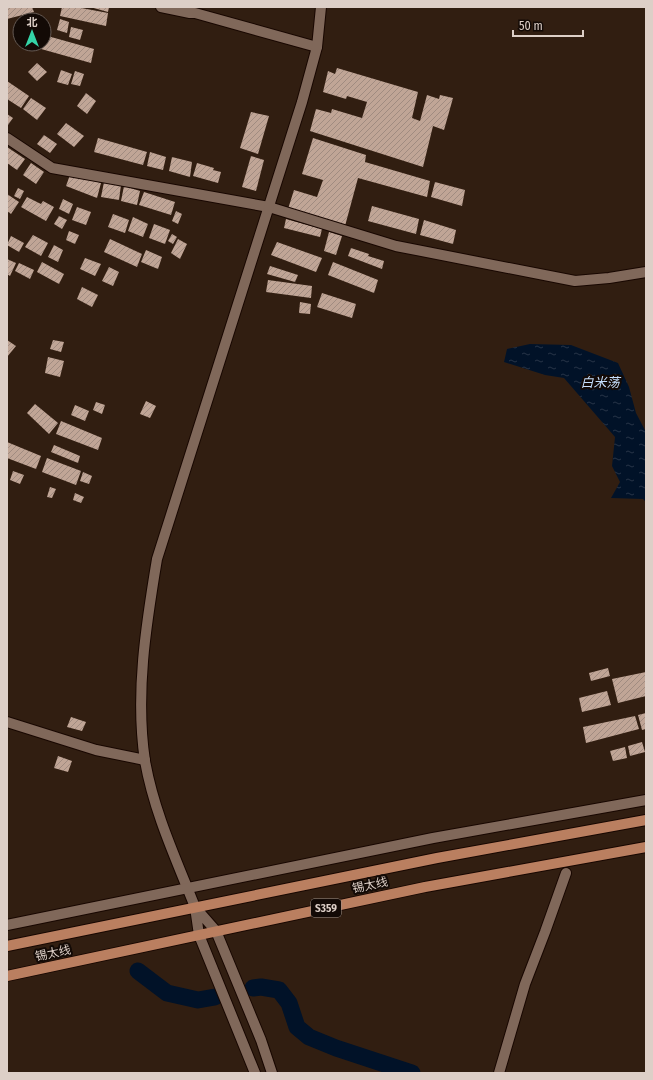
<svg xmlns="http://www.w3.org/2000/svg" width="653" height="1080" font-family="'Fira Sans Condensed','Noto Sans SC',sans-serif">
<style>
.water{fill:url(#water-ripples)}
.lines{fill:none;stroke-linecap:round;stroke-linejoin:round}
.river{stroke:#011228;stroke-width:17}
.building{fill:url(#building-hatch)}
.street-casing{stroke:#180701;stroke-width:12}
.secondary-casing{stroke:#180701;stroke-width:12}
.primary-casing{stroke:#180701;stroke-width:12}
.street{stroke:#80685a;stroke-width:10}
.secondary{stroke:#80685a;stroke-width:10}
.primary{stroke:#ba7f60;stroke-width:10}
.labels{text-anchor:middle;stroke-width:4;stroke-linejoin:round;paint-order:stroke}
.shield{fill:#130a06;stroke:#a0948d;stroke-width:1}
.shield-label{font-size:11px;font-weight:bold;fill:#ddcfc7}
.street-label{font-size:12px;fill:#ddcfc7;stroke:#130a06}
.water-label{font-size:13px;font-style:italic;fill:#c5defc;stroke:#130a06}
</style>
<defs>
<pattern id="water-ripples" width="26" height="14" patternUnits="userSpaceOnUse"><rect width="26" height="14" fill="#011228"/><path d="M2 4q2-2 4 0t4 0M15 11q2-2 4 0t4 0" fill="none" stroke="#263346"/></pattern>
<pattern id="building-hatch" width="6" height="6" patternUnits="userSpaceOnUse"><rect width="6" height="6" fill="#c0a596"/><path d="M-1 1l2-2M0 6l6-6M5 7l2-2" fill="none" stroke="#a08b80"/></pattern>
</defs>
<rect width="100%" height="100%" fill="#311e11"/>
<path class="water" d="M 530,344 L 571,345 L 618,363 L 629,387 L 636,413 L 646,432 L 646,502 L 643,499 L 611,498 L 620,482 L 612,466 L 615,437 L 564,378 L 545,375 L 504,362 L 507,349 Z"/>
<g class="lines">
<g class="river">
<path d="M 138,971 L 167,993 L 198,1000 L 215,997"/>
<path d="M 253,988 L 261,987 L 279,990 L 289,1003 L 297,1027 L 309,1037 L 336,1048 L 412,1073"/>
</g>
</g>
<g class="building">
<path d="M 7,7 L 32,7 L 34,12 L 7,19 Z"/>
<path d="M 62,7 L 76,7 L 108,13 L 106,26 L 60,16 Z"/>
<path d="M 90,7 L 109,7 L 108,12 Z"/>
<path d="M 60,19 L 69,22 L 67,33 L 57,30 Z"/>
<path d="M 71,27 L 83,30 L 80,40 L 69,37 Z"/>
<path d="M 44,35 L 94,49 L 91,63 L 34,47 L 35,44 L 44,44 Z"/>
<path d="M 37,63 L 47,72 L 37,81 L 28,72 Z"/>
<path d="M 337,68 L 418,92 L 412,118 L 420,121 L 427,95 L 439,99 L 440,95 L 453,98 L 444,130 L 433,126 L 423,167 L 310,131 L 316,109 L 331,113 L 332,109 L 362,118 L 367,102 L 347,96 L 346,99 L 323,92 L 328,71 L 335,74 Z"/>
<path d="M 61,70 L 72,74 L 68,85 L 57,82 Z"/>
<path d="M 75,71 L 84,74 L 80,86 L 71,84 Z"/>
<path d="M 7,81 L 29,96 L 21,108 L 7,99 Z"/>
<path d="M 86,93 L 96,101 L 87,114 L 77,106 Z"/>
<path d="M 31,98 L 46,108 L 37,120 L 23,109 Z"/>
<path d="M 251,112 L 269,116 L 258,154 L 240,148 Z"/>
<path d="M 7,114 L 13,118 L 8,125 L 7,124 Z"/>
<path d="M 66,123 L 84,136 L 74,147 L 57,134 Z"/>
<path d="M 44,135 L 57,144 L 50,153 L 37,144 Z"/>
<path d="M 98,138 L 147,152 L 143,165 L 94,152 Z"/>
<path d="M 313,138 L 366,155 L 365,162 L 430,181 L 427,197 L 358,178 L 345,226 L 288,209 L 294,190 L 317,197 L 323,180 L 302,174 Z"/>
<path d="M 7,147 L 25,159 L 17,170 L 7,163 Z"/>
<path d="M 150,152 L 166,157 L 163,170 L 147,166 Z"/>
<path d="M 251,156 L 264,160 L 256,191 L 242,187 Z"/>
<path d="M 172,157 L 192,162 L 190,177 L 169,171 Z"/>
<path d="M 31,163 L 44,172 L 36,184 L 23,175 Z"/>
<path d="M 197,163 L 214,168 L 213,170 L 221,172 L 218,183 L 193,176 Z"/>
<path d="M 71,172 L 101,183 L 97,198 L 66,186 Z"/>
<path d="M 104,182 L 121,185 L 119,200 L 101,197 Z"/>
<path d="M 435,182 L 465,190 L 462,206 L 431,197 Z"/>
<path d="M 124,186 L 140,191 L 137,205 L 121,201 Z"/>
<path d="M 18,188 L 24,191 L 20,199 L 14,196 Z"/>
<path d="M 144,192 L 175,202 L 171,215 L 139,205 Z"/>
<path d="M 7,194 L 19,202 L 11,214 L 7,211 Z"/>
<path d="M 27,197 L 41,204 L 43,201 L 54,207 L 46,221 L 21,207 Z"/>
<path d="M 63,199 L 73,204 L 69,214 L 59,209 Z"/>
<path d="M 372,206 L 419,219 L 416,234 L 368,221 Z"/>
<path d="M 77,207 L 91,212 L 86,225 L 72,220 Z"/>
<path d="M 176,211 L 182,214 L 178,224 L 172,221 Z"/>
<path d="M 113,214 L 129,220 L 125,233 L 108,227 Z"/>
<path d="M 59,216 L 67,220 L 62,229 L 54,224 Z"/>
<path d="M 133,217 L 148,224 L 143,237 L 128,231 Z"/>
<path d="M 286,219 L 322,229 L 320,237 L 284,228 Z"/>
<path d="M 424,220 L 456,230 L 453,244 L 420,235 Z"/>
<path d="M 154,224 L 170,230 L 165,244 L 149,238 Z"/>
<path d="M 69,231 L 79,235 L 75,244 L 66,240 Z"/>
<path d="M 329,232 L 342,236 L 336,255 L 324,251 Z"/>
<path d="M 172,234 L 177,237 L 173,244 L 168,241 Z"/>
<path d="M 33,235 L 48,243 L 41,256 L 25,247 Z"/>
<path d="M 11,236 L 24,243 L 19,252 L 7,245 Z"/>
<path d="M 110,239 L 142,254 L 137,267 L 104,252 Z"/>
<path d="M 178,239 L 187,244 L 180,259 L 171,253 Z"/>
<path d="M 277,242 L 322,258 L 316,272 L 271,255 Z"/>
<path d="M 54,245 L 63,250 L 58,262 L 48,257 Z"/>
<path d="M 351,248 L 369,254 L 368,256 L 384,261 L 382,269 L 348,256 Z"/>
<path d="M 146,250 L 162,257 L 158,269 L 141,262 Z"/>
<path d="M 85,258 L 101,264 L 95,276 L 80,269 Z"/>
<path d="M 7,259 L 16,263 L 10,276 L 7,274 Z"/>
<path d="M 42,262 L 64,274 L 59,284 L 37,272 Z"/>
<path d="M 333,262 L 378,280 L 374,293 L 328,275 Z"/>
<path d="M 19,263 L 34,270 L 30,279 L 15,271 Z"/>
<path d="M 270,266 L 298,275 L 295,282 L 267,274 Z"/>
<path d="M 109,267 L 119,272 L 113,286 L 102,281 Z"/>
<path d="M 268,280 L 312,286 L 311,298 L 266,292 Z"/>
<path d="M 82,287 L 98,295 L 92,307 L 77,299 Z"/>
<path d="M 322,293 L 356,304 L 352,318 L 317,307 Z"/>
<path d="M 300,302 L 311,304 L 310,314 L 299,313 Z"/>
<path d="M 7,340 L 16,346 L 7,357 Z"/>
<path d="M 53,340 L 64,342 L 61,352 L 50,349 Z"/>
<path d="M 48,357 L 64,361 L 60,377 L 45,373 Z"/>
<path d="M 146,401 L 156,406 L 150,418 L 140,414 Z"/>
<path d="M 96,402 L 105,405 L 102,414 L 93,410 Z"/>
<path d="M 35,404 L 58,423 L 49,434 L 27,413 Z"/>
<path d="M 75,405 L 89,411 L 85,421 L 71,415 Z"/>
<path d="M 61,421 L 102,438 L 98,450 L 56,434 Z"/>
<path d="M 7,442 L 41,456 L 36,469 L 7,458 Z"/>
<path d="M 54,445 L 80,456 L 78,463 L 51,452 Z"/>
<path d="M 47,458 L 81,471 L 76,485 L 42,472 Z"/>
<path d="M 13,471 L 24,475 L 20,484 L 10,480 Z"/>
<path d="M 83,472 L 92,476 L 89,484 L 80,481 Z"/>
<path d="M 50,487 L 56,489 L 52,498 L 47,497 Z"/>
<path d="M 75,493 L 84,497 L 81,503 L 73,500 Z"/>
<path d="M 608,668 L 610,676 L 591,681 L 589,673 Z"/>
<path d="M 646,672 L 646,696 L 618,703 L 612,679 Z"/>
<path d="M 607,691 L 611,705 L 582,712 L 579,698 Z"/>
<path d="M 646,713 L 646,729 L 642,730 L 638,715 Z"/>
<path d="M 635,716 L 639,729 L 586,743 L 583,727 Z"/>
<path d="M 71,717 L 86,722 L 82,731 L 67,727 Z"/>
<path d="M 642,742 L 645,752 L 630,756 L 628,746 Z"/>
<path d="M 625,747 L 627,758 L 613,761 L 610,751 Z"/>
<path d="M 58,756 L 72,761 L 68,772 L 54,768 Z"/>
</g>
<g class="lines">
<g class="street-casing">
<g id="street">
<path d="M 161,7 L 190,13 L 195,13 L 317,47"/>
<path d="M 7,138 L 52,168 L 269,207 L 396,246 L 575,281 L 609,278 L 646,272"/>
<path d="M 7,722 L 96,750 L 145,760"/>
<path d="M 499,1073 L 525,984 L 545,932 L 566,873"/>
</g>
</g>
<g class="secondary-casing">
<g id="secondary">
<path d="M 195,907 C 176,859 154,812 145,761 C 135,694 146,625 157,559 L 302,102 L 317,47 L 321,7"/>
<path d="M 7,925 L 433,838 L 646,800"/>
<path d="M 255,1073 L 199,935 L 195,907 L 216,931 L 261,1040 L 272,1073"/>
</g>
</g>
<g class="primary-casing">
<g id="primary">
<path d="M 7,946 L 437,858 L 646,820"/>
<path d="M 7,976 L 425,887 L 646,847"/>
</g>
</g>
<use href="#street" class="street"/>
<use href="#secondary" class="secondary"/>
<use href="#primary" class="primary"/>
</g>
<g class="labels">
<rect class="shield" x="311" y="899" width="30" height="18" rx="3"/>
<g class="shield-label">
<text x="326" y="912">S359</text>
</g>
<g class="street-label">
<text transform="translate(370 885) rotate(-12)" y="4">锡太线</text>
<text transform="translate(53 953) rotate(-12)" y="4">锡太线</text>
</g>
<g class="water-label">
<text x="600" y="387">白米荡</text>
</g>
</g>
<rect width="653" height="1080" fill="none" stroke="#ddcfc7" stroke-width="16"/>
<g transform="translate(32 32)"><circle r="19" fill="#130a06" stroke="#645953"/>
<path d="M0-3L7 15L0 10L-7 15Z" fill="#34d4a8"/>
<text y="-6" font-size="11" font-weight="bold" text-anchor="middle" fill="#ddcfc7">北</text>
</g>
<path d="M513 30v6h70v-6" fill="none" stroke="#ddcfc7" stroke-width="2"/>
<text x="519" y="30" font-size="12" fill="#ddcfc7" stroke="#130a06" stroke-width="3" paint-order="stroke">50 m</text>
</svg>
